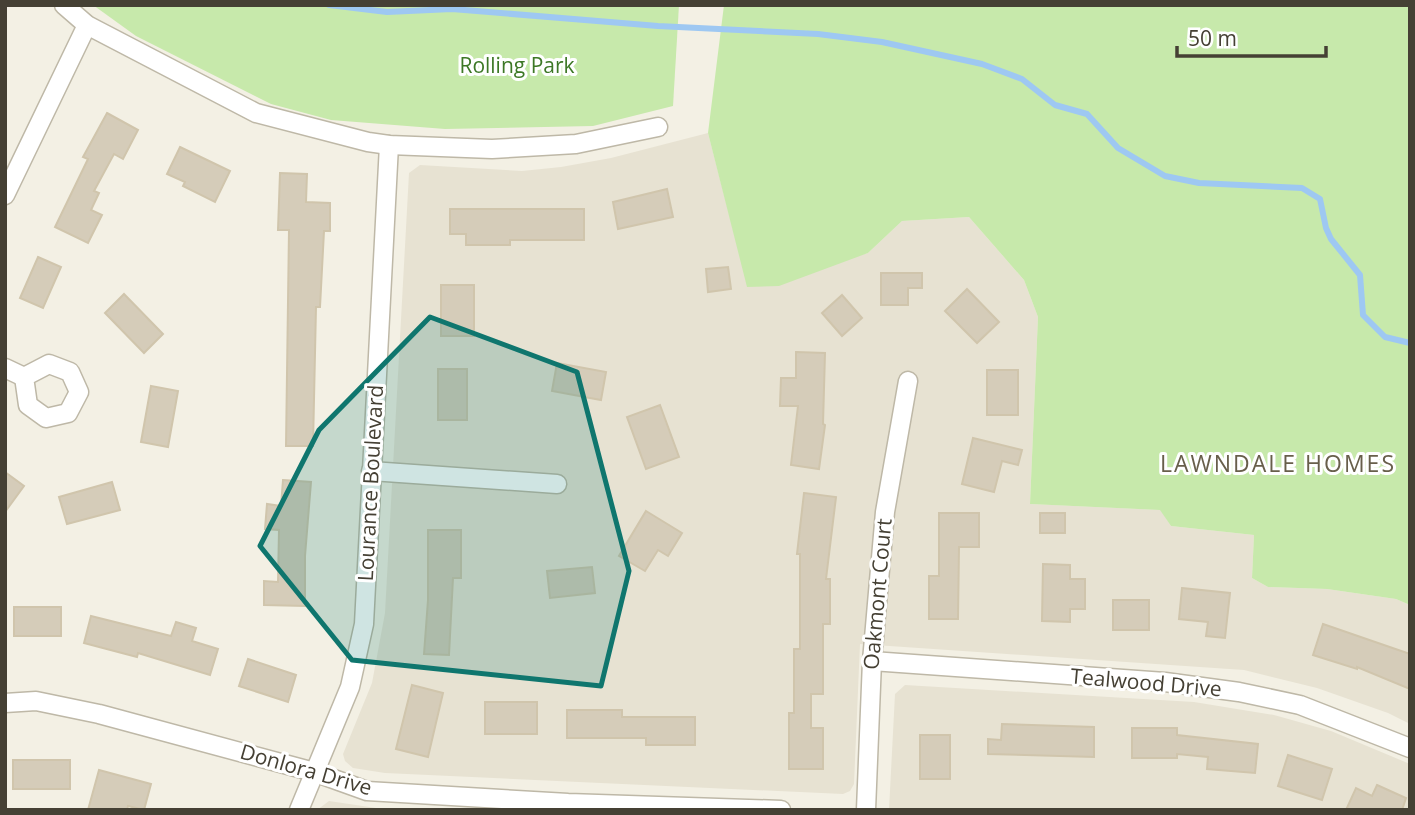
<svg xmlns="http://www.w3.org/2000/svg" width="1415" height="815" font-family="'Open Sans',sans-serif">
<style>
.residential{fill:#e7e2d2}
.green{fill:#c7e9ab}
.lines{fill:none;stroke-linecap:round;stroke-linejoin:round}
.stream{stroke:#9ec8f2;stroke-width:6}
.building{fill:#d5ccb9;stroke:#d0c5ac;stroke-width:2}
.minor-casing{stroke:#beb8a7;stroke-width:21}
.minor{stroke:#fff;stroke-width:18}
.marked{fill:#0f766e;fill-opacity:0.2;stroke:#0f766e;stroke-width:5;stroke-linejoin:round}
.labels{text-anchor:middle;stroke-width:6;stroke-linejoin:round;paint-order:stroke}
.park-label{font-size:21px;fill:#3d7826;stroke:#fff}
.street-label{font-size:21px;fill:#454034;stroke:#fff}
.neighbourhood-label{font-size:23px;letter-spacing:2px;fill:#685f4b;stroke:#fff}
</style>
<rect width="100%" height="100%" fill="#f3f0e4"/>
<g class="residential">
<path d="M 708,133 L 748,287 L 868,253 L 902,221 L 969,217 L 1024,280 L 1038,317 L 1030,504 L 1161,510 L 1171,526 L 1254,535 L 1252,578 L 1268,587 L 1327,589 L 1396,599 L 1410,605 L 1410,724 L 1388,713 L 1317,688 L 1244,670 L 860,644 L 854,784 L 850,791 L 843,794 L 385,773 L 353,768 L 345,761 L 343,754 L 372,683 L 385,613 L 409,173 L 420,165 L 522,171 L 561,167 L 611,158 Z"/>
<path d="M 905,685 L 1194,702 L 1274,715 L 1331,731 L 1410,764 L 1410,810 L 889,810 L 895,694 Z"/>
<path d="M 329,801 L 376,808 L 403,810 L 317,810 Z"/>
</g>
<g class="green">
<path d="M 93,5 L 679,5 L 673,106 L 593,126 L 445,129 L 331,120 L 271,104 L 136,36 Z"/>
<path d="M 724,5 L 1410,5 L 1410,605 L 1396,599 L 1327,589 L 1268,587 L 1252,578 L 1254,535 L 1171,526 L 1160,510 L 1030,504 L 1038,317 L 1024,280 L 969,217 L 902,221 L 868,253 L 779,286 L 747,287 L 708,133 Z"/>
</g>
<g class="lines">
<path class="stream" d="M 329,5 L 387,12 L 452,9 L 658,26 L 818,34 L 882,42 L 982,64 L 1022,79 L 1055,105 L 1087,114 L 1118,148 L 1165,176 L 1199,183 L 1302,188 L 1320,199 L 1326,228 L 1331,239 L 1360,275 L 1363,315 L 1385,337 L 1410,343"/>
</g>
<g class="building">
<path d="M 107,113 L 138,130 L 123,159 L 114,154 L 94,191 L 99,193 L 91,210 L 102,215 L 88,243 L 55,227 L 88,159 L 83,157 Z"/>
<path d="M 180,147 L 230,171 L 215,202 L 183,186 L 185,182 L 167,174 Z"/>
<path d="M 280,173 L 307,174 L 306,202 L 330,203 L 330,231 L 324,231 L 320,307 L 316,307 L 313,446 L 286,446 L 289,230 L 278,230 Z"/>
<path d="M 667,189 L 673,217 L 618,229 L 613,202 Z"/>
<path d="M 450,209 L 584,209 L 584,240 L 510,240 L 510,245 L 466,245 L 466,234 L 450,234 Z"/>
<path d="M 38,257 L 61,267 L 43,308 L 20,298 Z"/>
<path d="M 728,267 L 731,289 L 708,292 L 706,269 Z"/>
<path d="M 881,273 L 922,273 L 922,288 L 908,288 L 908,305 L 881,305 Z"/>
<rect x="441" y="285" width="33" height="51"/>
<path d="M 967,289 L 999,322 L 977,343 L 945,311 Z"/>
<path d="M 124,294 L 163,334 L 144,353 L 105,313 Z"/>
<path d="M 842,295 L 862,318 L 842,336 L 822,313 Z"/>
<path d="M 796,352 L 825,353 L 823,424 L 825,425 L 819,469 L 791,465 L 798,406 L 780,406 L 781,378 L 796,378 Z"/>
<path d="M 557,363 L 606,372 L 601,400 L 552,391 Z"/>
<rect x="438" y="369" width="29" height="51"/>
<rect x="987" y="370" width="31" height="45"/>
<path d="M 151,386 L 178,391 L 168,447 L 141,442 Z"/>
<path d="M 660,405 L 679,457 L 646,469 L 627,417 Z"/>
<path d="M 973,438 L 1022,450 L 1018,465 L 1002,461 L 994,492 L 962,484 Z"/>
<path d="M 5,472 L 24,486 L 5,512 Z"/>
<path d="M 283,480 L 311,482 L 305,556 L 305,606 L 264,605 L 264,581 L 278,582 L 279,530 L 265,529 L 267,504 L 281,506 Z"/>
<path d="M 112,482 L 120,510 L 67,524 L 59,497 Z"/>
<path d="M 804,493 L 836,497 L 826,579 L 830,579 L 830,624 L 823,624 L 823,694 L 811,694 L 811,728 L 823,728 L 823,769 L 789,769 L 789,713 L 794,713 L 794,649 L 800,649 L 800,554 L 797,554 Z"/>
<path d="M 646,511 L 682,533 L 668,556 L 658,550 L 645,571 L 619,556 Z"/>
<path d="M 939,513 L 979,513 L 979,547 L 959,547 L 958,619 L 929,619 L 929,576 L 939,576 Z"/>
<rect x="1040" y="513" width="25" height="20"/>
<path d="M 428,530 L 461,530 L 461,578 L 453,578 L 449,655 L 424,654 L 428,600 Z"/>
<path d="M 1043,564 L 1070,565 L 1070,579 L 1085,579 L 1085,609 L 1070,609 L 1070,622 L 1042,621 Z"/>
<path d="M 592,567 L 595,593 L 550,598 L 547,571 Z"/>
<path d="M 1182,588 L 1230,593 L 1225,638 L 1206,636 L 1208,622 L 1179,619 Z"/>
<rect x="1113" y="600" width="36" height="30"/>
<rect x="14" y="607" width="47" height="29"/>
<path d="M 91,616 L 171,636 L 176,622 L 196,628 L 192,641 L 218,649 L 210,675 L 138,653 L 137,657 L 84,643 Z"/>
<path d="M 1323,624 L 1410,654 L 1410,689 L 1357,667 L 1357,669 L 1313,655 Z"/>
<path d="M 248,659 L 296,675 L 288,702 L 239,686 Z"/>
<path d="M 412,685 L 443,693 L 428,757 L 396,749 Z"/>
<rect x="485" y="702" width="52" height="32"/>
<path d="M 567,710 L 622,710 L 622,717 L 695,717 L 695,745 L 646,745 L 646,738 L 567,738 Z"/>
<path d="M 1002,724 L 1094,727 L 1094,757 L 988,754 L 988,739 L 1001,740 Z"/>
<path d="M 1132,728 L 1177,728 L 1177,735 L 1258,744 L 1255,773 L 1207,769 L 1208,757 L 1177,754 L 1177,758 L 1132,758 Z"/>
<rect x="920" y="735" width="30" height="44"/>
<path d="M 1288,755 L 1332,769 L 1322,800 L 1278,786 Z"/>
<rect x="13" y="760" width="57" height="29"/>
<path d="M 99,770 L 151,784 L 144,810 L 128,806 L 127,810 L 88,810 Z"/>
<path d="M 1377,785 L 1406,798 L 1402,810 L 1346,810 L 1356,788 L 1372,796 Z"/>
</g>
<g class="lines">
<g class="minor-casing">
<g id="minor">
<path d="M 64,5 L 87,25 L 256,113 L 368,142 L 389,145 L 492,149 L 576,144 L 658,127"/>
<path d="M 5,195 L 87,25"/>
<path d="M 49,364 L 70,372 L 79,392 L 68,413 L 46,418 L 28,405 L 24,377 Z"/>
<path d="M 5,368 L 24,377"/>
<path d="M 371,471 L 557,484"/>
<path d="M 872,661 L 1165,682 L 1239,692 L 1300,705 L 1410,748"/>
<path d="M 5,703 L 36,701 L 99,714 L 314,772 L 367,791 L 568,803 L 781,810"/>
<path d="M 299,810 L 350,687 L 364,624 L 389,145"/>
<path d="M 866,810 L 872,661 L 885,512 L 908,381"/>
</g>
</g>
<use href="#minor" class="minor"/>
</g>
<path class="marked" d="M 430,317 L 577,372 L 629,571 L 601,686 L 352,660 L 260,546 L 319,430 Z"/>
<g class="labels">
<g class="park-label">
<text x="517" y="73">Rolling Park</text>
</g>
<g class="street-label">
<text transform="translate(371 483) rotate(-87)" y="7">Lourance Boulevard</text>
<text transform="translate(878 594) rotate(-85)" y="7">Oakmont Court</text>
<text transform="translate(1146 683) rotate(5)" y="7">Tealwood Drive</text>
<text transform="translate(306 770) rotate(16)" y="7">Donlora Drive</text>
</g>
<g class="neighbourhood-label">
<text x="1278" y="472">LAWNDALE HOMES</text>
</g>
</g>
<rect width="1415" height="815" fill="none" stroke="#454034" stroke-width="14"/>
<path d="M1177 46v10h149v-10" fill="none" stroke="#454034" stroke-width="3.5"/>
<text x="1188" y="46" font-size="21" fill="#454034" stroke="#ffffff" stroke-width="5" paint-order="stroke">50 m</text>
</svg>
